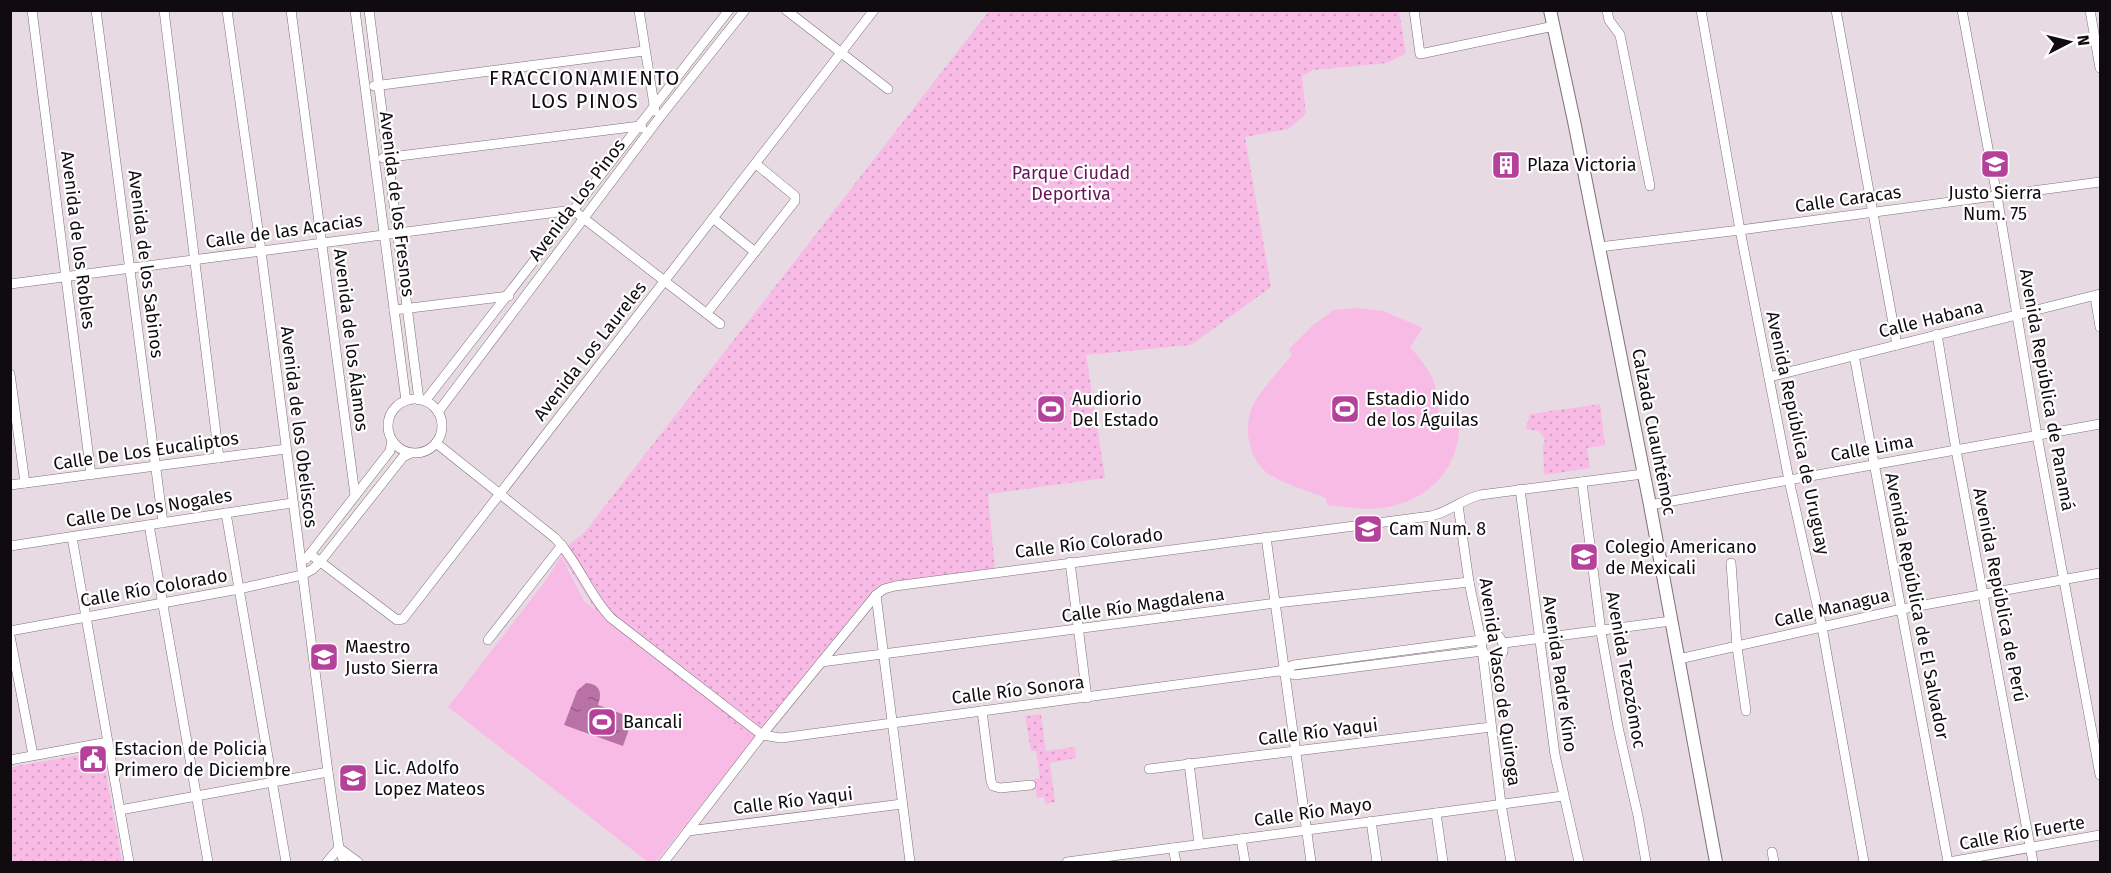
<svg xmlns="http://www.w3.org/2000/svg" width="2111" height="873" font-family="'Fira Sans',sans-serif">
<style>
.grass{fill:#f8bbe6}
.park{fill:url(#park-dots)}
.water{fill:url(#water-ripples)}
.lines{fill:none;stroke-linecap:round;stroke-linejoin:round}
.minor-casing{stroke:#7d7179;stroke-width:10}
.major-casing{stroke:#7d7179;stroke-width:14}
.minor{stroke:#fff;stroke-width:9}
.major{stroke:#fff;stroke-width:12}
.labels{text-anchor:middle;stroke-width:4.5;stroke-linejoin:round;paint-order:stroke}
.poi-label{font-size:18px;fill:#100b0e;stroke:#fff;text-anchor:start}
.park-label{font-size:18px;fill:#6a1159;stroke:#fff}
.street-label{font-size:18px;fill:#100b0e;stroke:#fff}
.neighbourhood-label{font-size:20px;letter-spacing:1.5px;fill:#100b0e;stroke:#fff}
</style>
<defs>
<pattern id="park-dots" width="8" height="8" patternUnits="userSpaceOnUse" patternTransform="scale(1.5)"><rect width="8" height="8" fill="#f8bbe6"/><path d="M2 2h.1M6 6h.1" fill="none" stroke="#d49fc4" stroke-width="1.8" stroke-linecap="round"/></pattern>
<pattern id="water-ripples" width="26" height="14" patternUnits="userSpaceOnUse" patternTransform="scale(1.5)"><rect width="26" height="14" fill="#ba72a6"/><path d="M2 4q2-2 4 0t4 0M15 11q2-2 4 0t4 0" fill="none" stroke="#965c86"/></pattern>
</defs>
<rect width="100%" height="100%" fill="#e8dae3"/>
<g class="grass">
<path d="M 1357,308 L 1383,311 L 1423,328 L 1410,347 C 1431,371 1437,380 1439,413 L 1461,413 C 1459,428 1459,445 1452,459 C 1441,485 1415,502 1388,507 C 1368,511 1347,507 1327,505 L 1326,498 C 1308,491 1287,485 1270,475 C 1248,461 1242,425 1254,403 C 1264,386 1279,371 1292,355 L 1289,349 L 1314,324 L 1334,310 Z"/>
<path d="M 561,556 L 584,601 L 755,737 L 656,862 L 648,862 L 448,707 L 546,580 Z"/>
</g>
<g class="park">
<path d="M 989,11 L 1399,11 L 1406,53 L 1387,63 L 1313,70 L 1302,76 L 1306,114 L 1288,129 L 1245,137 L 1271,287 L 1191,345 L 1086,355 L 1105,478 L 988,494 L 995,570 L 877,590 L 859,607 L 753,739 L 596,611 L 559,552 L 584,533 Z"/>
<path d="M 1600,404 L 1605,445 L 1587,448 L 1590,468 L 1544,475 L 1543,446 L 1545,439 L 1539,431 L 1526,429 L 1530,414 Z"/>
<path d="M 1041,714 L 1046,751 L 1075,747 L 1076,758 L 1050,763 L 1055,802 L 1045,804 L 1044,797 L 1037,798 L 1034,779 L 1040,778 L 1036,751 L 1031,751 L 1025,716 Z"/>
<path d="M 102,751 L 122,862 L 11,862 L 11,767 Z"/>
</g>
<path class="water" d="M 586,683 C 601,684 602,694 598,705 L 633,718 L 623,746 L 564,725 L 577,691 Z"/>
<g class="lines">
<g class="minor-casing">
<g id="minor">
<path d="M 32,10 L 91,475"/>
<path d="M 96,10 L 163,523"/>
<path d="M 164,10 L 219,458"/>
<path d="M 227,10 L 261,251 L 328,772 L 339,848 L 344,862"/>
<path d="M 291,10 L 355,495"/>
<path d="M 355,10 L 406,401"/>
<path d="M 369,10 L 419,400"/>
<path d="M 639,10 L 655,111"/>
<path d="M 786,10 L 888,89"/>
<path d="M 1414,10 L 1420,54 L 1554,26"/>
<path d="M 1607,10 L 1609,20 L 1620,35 L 1650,186"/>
<path d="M 1701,10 L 1740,230 L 1789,480 L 1822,627 L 1864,862"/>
<path d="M 1836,10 L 1897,345"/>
<path d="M 1962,10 L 1997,196 L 2037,435 L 2100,775"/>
<path d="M 2090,10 L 2100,68"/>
<path d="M 374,86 L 644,51"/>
<path d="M 383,158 L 640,126 L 642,128"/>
<path d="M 713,218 L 755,252"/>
<path d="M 1599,247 L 1740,230 L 2100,182"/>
<path d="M 10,284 L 573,210 L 720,324"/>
<path d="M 2095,296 L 2100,327"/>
<path d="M 394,310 L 509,296"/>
<path d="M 707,313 L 795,201 L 795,196 L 756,164"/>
<path d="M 1937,334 L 1956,450 L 2033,862"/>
<path d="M 1854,355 L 1948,862"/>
<path d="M 10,374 L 25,483"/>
<path d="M 1769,377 L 2100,294"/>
<circle cx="415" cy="426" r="27"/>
<path d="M 425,401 L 729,10"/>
<path d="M 438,412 L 660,117 L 745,10"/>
<path d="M 436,443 L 555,538 C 578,561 588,594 611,618 L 762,735 L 781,738 L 1279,671 L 1294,665 L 1481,640 C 1492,627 1505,636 1503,652 L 1496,657 L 1488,657 L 1482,651 L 1295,675 L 1279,671"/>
<path d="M 1582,482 L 1601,632 L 1618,727 L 1638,816 L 1646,862"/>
<path d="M 10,485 L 286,449"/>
<path d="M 1520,489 L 1555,755 L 1579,862"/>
<path d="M 1458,505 L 1469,582 L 1481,640 L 1501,804 L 1511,862"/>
<path d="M 1650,505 L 2100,424"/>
<path d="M 226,513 L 286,862"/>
<path d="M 149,525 L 208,862"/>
<path d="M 72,537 L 129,862"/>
<path d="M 1266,537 L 1311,862"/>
<path d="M 10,546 L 292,503"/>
<path d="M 310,554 L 397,620 L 403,619 L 874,10"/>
<path d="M 306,559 L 390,451 L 392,440"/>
<path d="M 1070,562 L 1087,698"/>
<path d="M 1731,563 L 1737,647 L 1746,711"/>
<path d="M 876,595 L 910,862"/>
<path d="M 10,631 L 239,589 L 302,575 L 313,569 L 320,562 L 403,457 L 411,453"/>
<path d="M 10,636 L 33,755"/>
<path d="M 488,640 L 562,545"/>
<path d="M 1504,643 L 1671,621"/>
<path d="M 1679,659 L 1902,609 L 2100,573"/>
<path d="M 821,662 L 1276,603 L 1469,582"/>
<path d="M 982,711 L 991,781 L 993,786 L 1000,788 L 1031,785"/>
<path d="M 10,760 L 108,742"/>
<path d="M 1189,763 L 1199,844"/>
<path d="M 1149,769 L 1491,727"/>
<path d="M 120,810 L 328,772"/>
<path d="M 1436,813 L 1443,862"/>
<path d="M 1371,821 L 1377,862"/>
<path d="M 688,831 L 902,804"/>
<path d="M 1241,839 L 1245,862"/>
<path d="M 339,848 L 358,862"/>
<path d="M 1173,848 L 1176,862"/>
<path d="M 1772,852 L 1774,862"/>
<path d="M 327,862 L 339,848"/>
<path d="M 664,862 L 762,735 L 876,595 L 884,589 L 895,586 L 1431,516 C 1449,512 1463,499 1480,495 L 1643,474"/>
<path d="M 1067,862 L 1563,796"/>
<path d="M 1949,862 L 2100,835"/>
</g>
</g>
<g class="major-casing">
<path id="major" d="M 1550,10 L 1574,121 L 1650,505 L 1716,862"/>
</g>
<use href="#minor" class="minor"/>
<use href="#major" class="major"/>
</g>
<defs>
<g id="school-square" transform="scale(1.5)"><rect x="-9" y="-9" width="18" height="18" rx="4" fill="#b5419b" stroke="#fff"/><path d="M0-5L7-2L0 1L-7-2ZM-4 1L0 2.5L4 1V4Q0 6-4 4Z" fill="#fff"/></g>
<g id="building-square" transform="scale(1.5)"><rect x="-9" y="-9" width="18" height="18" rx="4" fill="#b5419b" stroke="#fff"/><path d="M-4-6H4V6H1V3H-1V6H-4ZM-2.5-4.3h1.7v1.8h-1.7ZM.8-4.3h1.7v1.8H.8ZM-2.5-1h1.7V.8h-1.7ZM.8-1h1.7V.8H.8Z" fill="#fff"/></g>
<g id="stadium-square" transform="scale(1.5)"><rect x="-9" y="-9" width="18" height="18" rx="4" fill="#b5419b" stroke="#fff"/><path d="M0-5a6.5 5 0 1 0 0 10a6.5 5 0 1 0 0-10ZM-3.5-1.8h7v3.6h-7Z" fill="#fff"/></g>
<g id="civic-square" transform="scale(1.5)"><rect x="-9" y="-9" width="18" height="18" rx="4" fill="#b5419b" stroke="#fff"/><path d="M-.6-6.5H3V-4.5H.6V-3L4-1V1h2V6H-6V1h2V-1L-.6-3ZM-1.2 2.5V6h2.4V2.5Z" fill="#fff"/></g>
</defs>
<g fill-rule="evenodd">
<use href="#school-square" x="1995" y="164"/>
<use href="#building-square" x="1506" y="165"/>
<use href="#stadium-square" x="1051" y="409"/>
<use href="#stadium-square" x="1345" y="409"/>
<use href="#school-square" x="1368" y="529"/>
<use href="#school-square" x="1584" y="557"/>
<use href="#school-square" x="324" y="657"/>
<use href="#stadium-square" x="602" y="722"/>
<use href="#civic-square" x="93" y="759"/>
<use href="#school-square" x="353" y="778"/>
</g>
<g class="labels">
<g class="poi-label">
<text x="1527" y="171">Plaza Victoria</text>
<text x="1995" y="199" text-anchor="middle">Justo Sierra<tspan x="1995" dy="21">Num. 75</tspan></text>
<text x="1072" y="405">Audiorio<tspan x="1072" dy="21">Del Estado</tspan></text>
<text x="1366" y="405">Estadio Nido<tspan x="1366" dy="21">de los Águilas</tspan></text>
<text x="1389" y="535">Cam Num. 8</text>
<text x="1605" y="553">Colegio Americano<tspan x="1605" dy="21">de Mexicali</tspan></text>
<text x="345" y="653">Maestro<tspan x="345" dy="21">Justo Sierra</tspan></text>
<text x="623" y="728">Bancali</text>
<text x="114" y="755">Estacion de Policia<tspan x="114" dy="21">Primero de Diciembre</tspan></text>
<text x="374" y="774">Lic. Adolfo<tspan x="374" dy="21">Lopez Mateos</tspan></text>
</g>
<g class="park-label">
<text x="1071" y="179">Parque Ciudad<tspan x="1071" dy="21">Deportiva</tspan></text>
</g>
<g class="street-label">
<text transform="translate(1848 199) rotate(-8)" y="6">Calle Caracas</text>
<text transform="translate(577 200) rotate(-53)" y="6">Avenida Los Pinos</text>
<text transform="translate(397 204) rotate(83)" y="6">Avenida de los Fresnos</text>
<text transform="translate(284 231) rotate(-8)" y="6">Calle de las Acacias</text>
<text transform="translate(78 240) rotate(83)" y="6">Avenida de los Robles</text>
<text transform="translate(146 264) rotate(83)" y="6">Avenida de los Sabinos</text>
<text transform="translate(1931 319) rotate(-14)" y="6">Calle Habana</text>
<text transform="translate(351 340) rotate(83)" y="6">Avenida de los Álamos</text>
<text transform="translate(590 351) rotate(-52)" y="6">Avenida Los Laureles</text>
<text transform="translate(2047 390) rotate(80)" y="6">Avenida República de Panamá</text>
<text transform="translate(299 427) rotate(83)" y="6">Avenida de los Obeliscos</text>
<text transform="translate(1654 432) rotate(79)" y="6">Calzada Cuauhtémoc</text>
<text transform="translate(1798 433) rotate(78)" y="6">Avenida República de Uruguay</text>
<text transform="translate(1872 448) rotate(-10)" y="6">Calle Lima</text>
<text transform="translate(146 451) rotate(-8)" y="6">Calle De Los Eucaliptos</text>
<text transform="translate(149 508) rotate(-9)" y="6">Calle De Los Nogales</text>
<text transform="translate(1089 543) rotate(-7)" y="6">Calle Río Colorado</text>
<text transform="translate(154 588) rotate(-10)" y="6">Calle Río Colorado</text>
<text transform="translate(2000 595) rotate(79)" y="6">Avenida República de Perú</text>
<text transform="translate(1143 605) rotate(-8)" y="6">Calle Río Magdalena</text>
<text transform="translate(1917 606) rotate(79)" y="6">Avenida República de El Salvador</text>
<text transform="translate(1832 608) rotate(-13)" y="6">Calle Managua</text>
<text transform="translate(1626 670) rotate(80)" y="6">Avenida Tezozómoc</text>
<text transform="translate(1560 674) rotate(82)" y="6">Avenida Padre Kino</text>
<text transform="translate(1500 682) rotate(82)" y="6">Avenida Vasco de Quiroga</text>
<text transform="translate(1018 690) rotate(-7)" y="6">Calle Río Sonora</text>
<text transform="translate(1318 732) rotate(-7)" y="6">Calle Río Yaqui</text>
<text transform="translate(793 801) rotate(-7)" y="6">Calle Río Yaqui</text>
<text transform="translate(1313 812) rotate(-8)" y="6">Calle Río Mayo</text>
<text transform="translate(2022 833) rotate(-10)" y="6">Calle Río Fuerte</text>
</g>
<g class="neighbourhood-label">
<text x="585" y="85">FRACCIONAMIENTO<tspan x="585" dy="23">LOS PINOS</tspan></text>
</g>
</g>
<rect width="2111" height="873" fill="none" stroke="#100b0e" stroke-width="24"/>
<g transform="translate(2069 42) rotate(83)" stroke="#ffffff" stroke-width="4.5" paint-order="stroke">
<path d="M0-4.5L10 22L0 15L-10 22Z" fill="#100b0e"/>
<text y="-9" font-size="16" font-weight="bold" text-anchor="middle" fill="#100b0e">N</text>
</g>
</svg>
